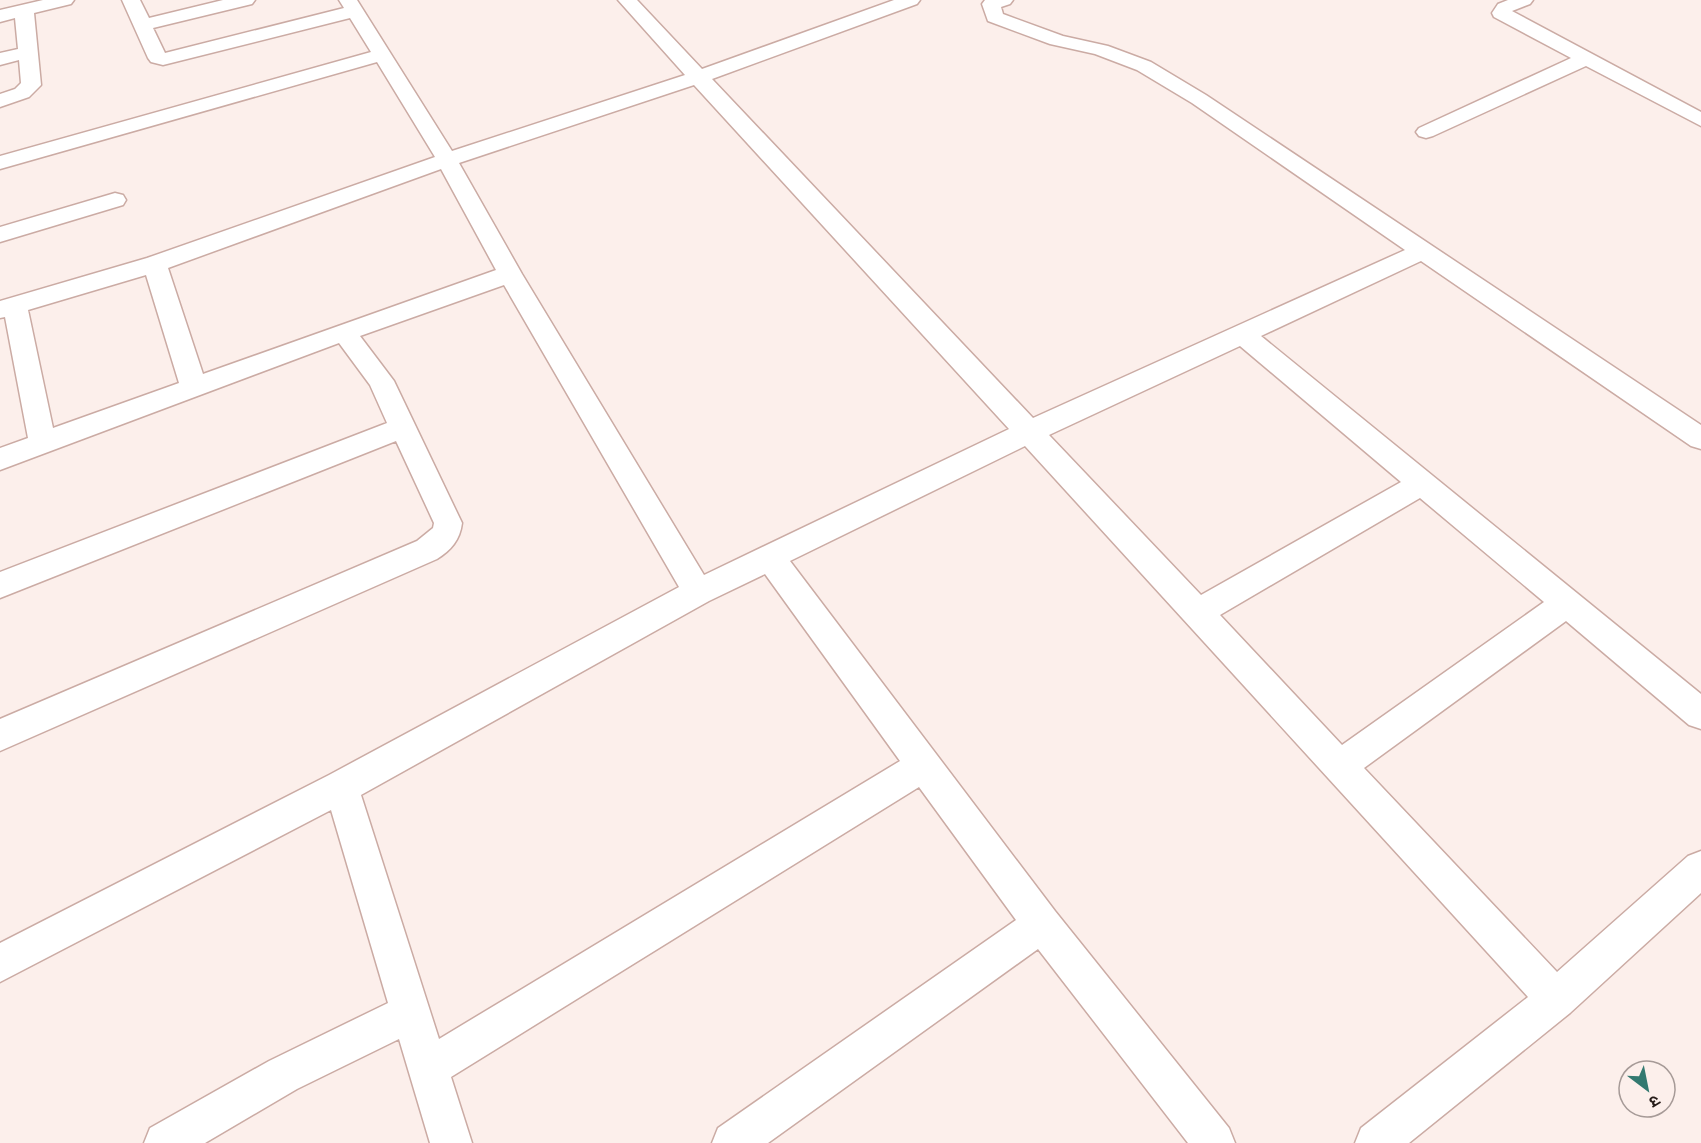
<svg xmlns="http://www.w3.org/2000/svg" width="1701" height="1143" font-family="'PT Sans Narrow','Noto Sans Devanagari',sans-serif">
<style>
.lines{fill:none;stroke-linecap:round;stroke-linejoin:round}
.street-casing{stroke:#cbaba4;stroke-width:3}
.street{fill:#fff;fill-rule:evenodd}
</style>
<rect width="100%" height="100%" fill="#fcefeb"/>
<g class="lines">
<g class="street-casing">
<g id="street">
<path d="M 43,0 L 74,0 L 71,4 L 34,13 L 41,85 L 29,97 L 0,107 L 0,94 L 15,89 L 21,83 L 19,60 L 0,65 L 0,53 L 18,49 L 15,18 L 0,22 L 0,10 Z"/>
<path d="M 122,0 L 140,0 L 149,18 L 223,0 L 255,0 L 252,4 L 153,28 L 165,53 L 344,8 L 339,0 L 357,0 L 452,151 L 685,75 L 618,0 L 637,0 L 702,69 L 894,0 L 920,0 L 917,4 L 712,79 L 1033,418 L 1405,250 L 1192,103 L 1137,70 L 1095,54 L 1050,44 L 988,21 L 982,4 L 985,0 L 1013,0 L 1010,4 L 1001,7 L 1003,14 L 1063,36 L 1108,46 L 1151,62 L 1206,95 L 1701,425 L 1701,449 L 1691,446 L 1421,261 L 1261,336 L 1701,694 L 1701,729 L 1689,725 L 1566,621 L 1364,768 L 1557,972 L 1688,856 L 1701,851 L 1701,893 L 1570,1013 L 1409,1143 L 1355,1143 L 1361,1128 L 1528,997 L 1025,446 L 790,561 L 1055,911 L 1229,1128 L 1235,1143 L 1188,1143 L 1038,949 L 768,1143 L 712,1143 L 718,1128 L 1016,920 L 919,787 L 451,1077 L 472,1143 L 430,1143 L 399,1039 L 297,1089 L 205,1143 L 144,1143 L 150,1128 L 269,1061 L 388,1003 L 331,810 L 0,982 L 0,943 L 329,775 L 679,587 L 504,285 L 360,336 L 394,381 L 462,523 C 460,540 451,550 437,559 L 0,751 L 0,719 L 417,541 L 433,528 L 434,523 L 396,441 L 0,598 L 0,572 L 387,423 L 370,385 L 339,343 L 0,470 L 0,448 L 28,438 L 5,317 L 0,318 L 0,301 L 147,258 L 435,157 L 377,62 L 0,169 L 0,156 L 371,52 L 350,18 L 163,65 L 151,62 L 148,58 ZM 694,85 L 1009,429 L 704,575 L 522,274 L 459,163 ZM 441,169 L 496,270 L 203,374 L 168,268 ZM 146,275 L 179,383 L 53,428 L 28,310 ZM 1240,346 L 1401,482 L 1201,595 L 1049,435 ZM 1420,498 L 1544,602 L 1342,745 L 1220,615 ZM 765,574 L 900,761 L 439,1039 L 361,795 L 709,601 Z"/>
<path d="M 1508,0 L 1533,0 L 1530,4 L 1512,11 L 1701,112 L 1701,126 L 1586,66 L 1433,136 L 1426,138 L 1419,136 L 1416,132 L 1419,128 L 1571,58 L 1494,17 L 1492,13 L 1498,4 Z"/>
<path d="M 115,193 L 123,195 L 126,200 L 123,205 L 0,242 L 0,227 Z"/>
</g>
</g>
<use href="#street" class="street"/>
</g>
<g transform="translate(1647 1089) rotate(148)"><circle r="28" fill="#fcefeb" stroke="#a69a97" stroke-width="1.5"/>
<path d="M0-4.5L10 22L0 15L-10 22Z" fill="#337970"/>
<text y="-9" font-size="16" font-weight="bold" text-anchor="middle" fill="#261b18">उ</text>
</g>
</svg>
